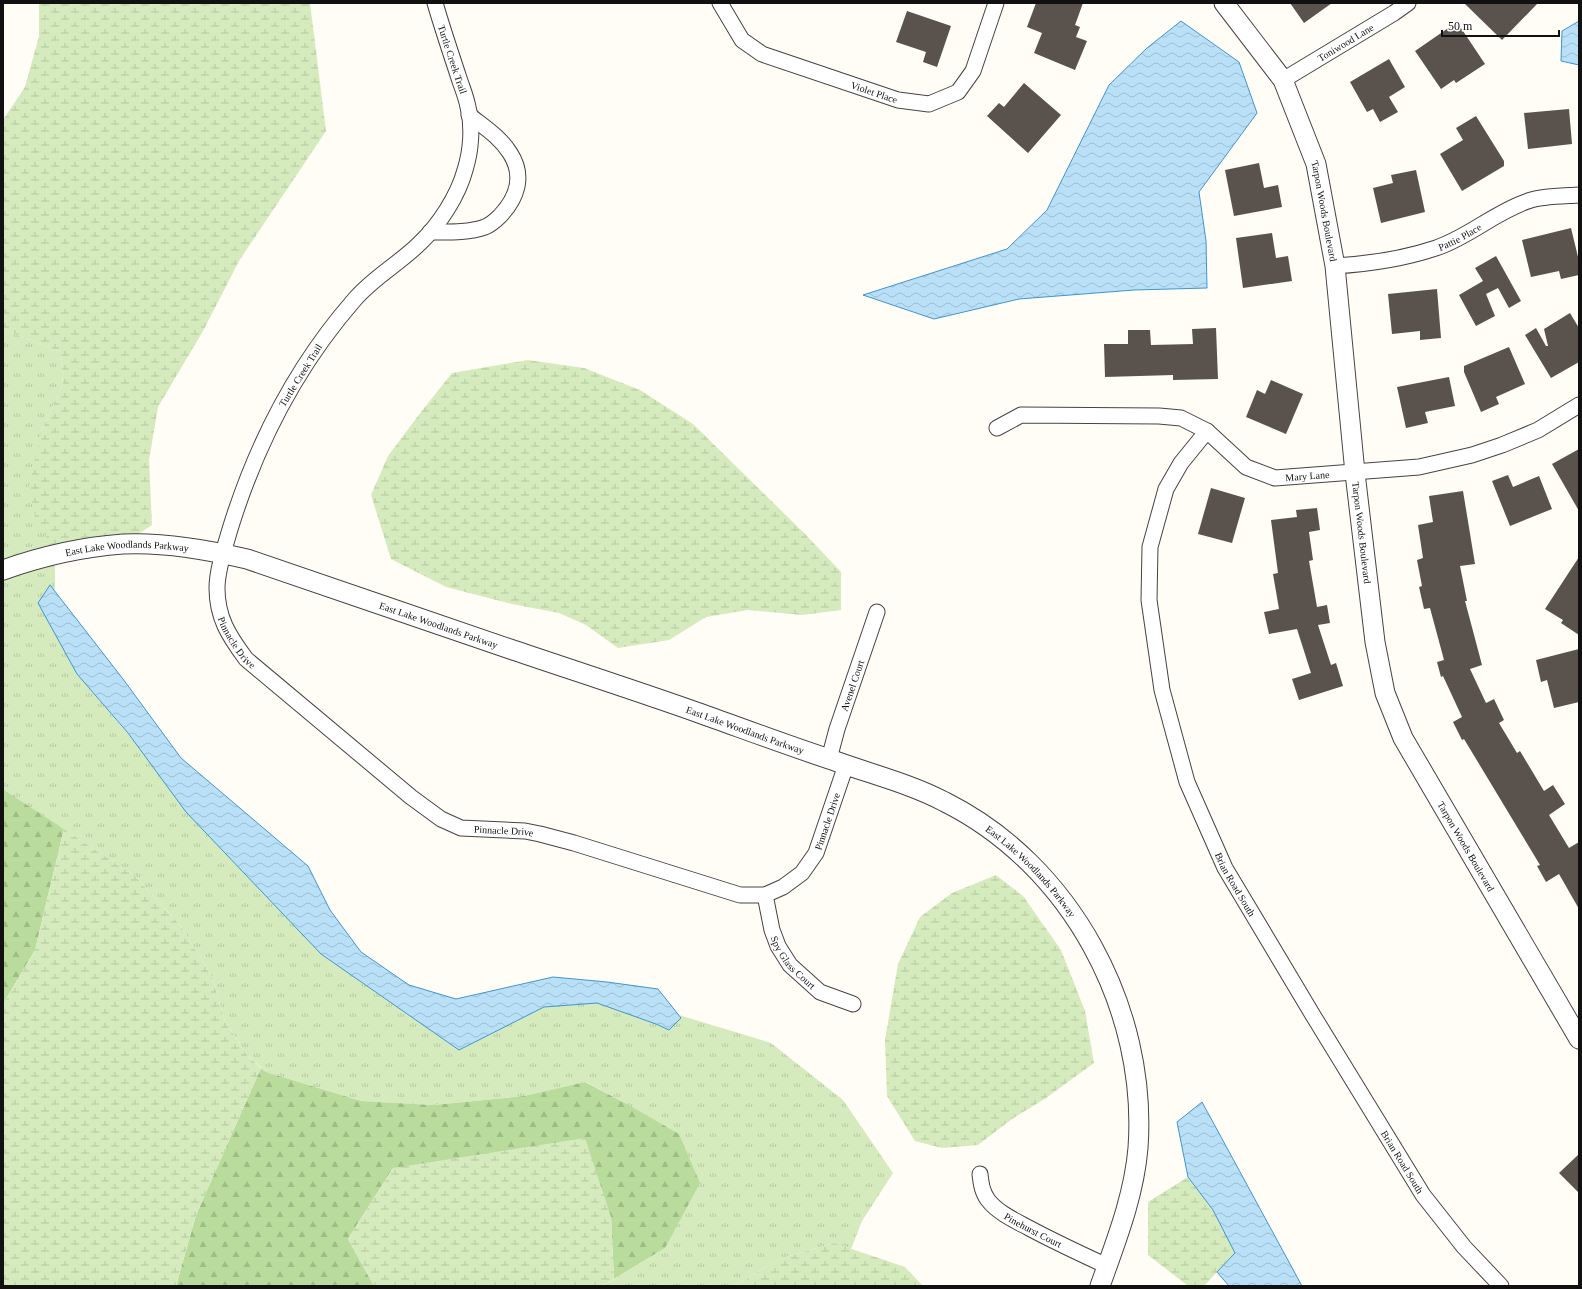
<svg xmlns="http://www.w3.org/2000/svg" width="1582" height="1289" font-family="Georgia,serif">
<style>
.grass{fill:url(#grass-tufts)}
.forest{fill:url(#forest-firs)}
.wetland{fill:url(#wetland-marsh)}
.water{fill:url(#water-waves);stroke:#3f96cf}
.building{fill:#5a524d}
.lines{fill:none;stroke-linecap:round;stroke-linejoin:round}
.minor-casing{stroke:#444;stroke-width:17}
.tertiary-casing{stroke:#444;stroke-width:21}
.minor{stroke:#fff;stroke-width:15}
.tertiary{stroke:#fff;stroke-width:19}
.labels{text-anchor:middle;stroke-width:4;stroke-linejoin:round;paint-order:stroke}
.street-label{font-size:10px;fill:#111;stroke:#fff}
</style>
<defs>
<pattern id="grass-tufts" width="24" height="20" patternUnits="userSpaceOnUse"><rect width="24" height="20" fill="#d5ebbd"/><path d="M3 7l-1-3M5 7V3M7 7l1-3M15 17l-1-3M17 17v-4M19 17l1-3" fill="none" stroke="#b6c8a1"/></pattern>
<pattern id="forest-firs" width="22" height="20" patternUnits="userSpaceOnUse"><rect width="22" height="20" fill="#b9dc9c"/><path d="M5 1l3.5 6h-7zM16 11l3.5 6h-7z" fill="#9ebc85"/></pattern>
<pattern id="wetland-marsh" width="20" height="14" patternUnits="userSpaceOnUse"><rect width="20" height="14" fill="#d5ebbd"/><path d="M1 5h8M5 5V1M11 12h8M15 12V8" fill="none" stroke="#b6c8a1"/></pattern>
<pattern id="water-waves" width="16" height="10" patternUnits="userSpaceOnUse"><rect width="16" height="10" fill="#b9e0f7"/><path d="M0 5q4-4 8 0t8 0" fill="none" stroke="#9ebfd3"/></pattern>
</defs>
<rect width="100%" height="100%" fill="#fffdf5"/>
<g class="grass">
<path d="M 3,329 L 61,352 L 63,384 L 41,432 L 51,545 L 55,544 L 55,546 L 3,561 Z"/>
<path d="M 55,563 L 55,592 L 51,586 L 77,674 L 253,881 L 321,954 L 459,1050 L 544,1007 L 597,1003 L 656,1024 L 669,1030 L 681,1018 L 679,1015 L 771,1043 L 843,1100 L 893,1173 L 862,1221 L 851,1249 L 834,1243 L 779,1259 L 735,1286 L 603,1286 L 665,1248 L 627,1104 L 586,1082 L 524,1096 L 433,1105 L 361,1101 L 266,1072 L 247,1055 L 225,1021 L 212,977 L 180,925 L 135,876 L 3,789 L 4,784 L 3,781 L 3,578 Z"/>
</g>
<g class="forest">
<path d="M 3,789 L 64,829 L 35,950 L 3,1004 Z"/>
<path d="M 261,1068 L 266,1072 L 361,1101 L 433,1105 L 524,1096 L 585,1082 L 627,1104 L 679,1134 L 700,1183 L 665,1248 L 614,1279 L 611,1217 L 393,1168 L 348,1239 L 374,1286 L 176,1286 L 196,1215 Z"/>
</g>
<g class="wetland">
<path d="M 39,3 L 310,3 L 326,131 L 239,261 L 203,331 L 158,407 L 149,460 L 152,525 L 135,536 L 51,545 L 36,521 L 29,487 L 41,432 L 63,384 L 61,352 L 3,329 L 3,120 L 25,87 L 39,36 Z"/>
<path d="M 528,360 L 584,368 L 640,390 L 693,424 L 805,534 L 841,572 L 841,610 L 802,615 L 748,610 L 706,617 L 669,640 L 618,648 L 586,625 L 559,613 L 512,604 L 446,587 L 391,559 L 371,495 L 388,456 L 421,412 L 452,373 Z"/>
<path d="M 64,829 L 135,876 L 180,925 L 212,977 L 225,1021 L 247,1055 L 261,1068 L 196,1215 L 176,1286 L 3,1286 L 3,1004 L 35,950 Z"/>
<path d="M 996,875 L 1023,896 L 1061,950 L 1085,1011 L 1094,1063 L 1046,1098 L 1012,1119 L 978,1145 L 942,1148 L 915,1141 L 887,1096 L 885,1040 L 898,964 L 920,917 L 952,893 Z"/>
<path d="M 585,1138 L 611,1217 L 614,1279 L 603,1286 L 374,1286 L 348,1239 L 393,1168 Z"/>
<path d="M 1188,1177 L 1213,1210 L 1235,1253 L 1204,1286 L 1188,1286 L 1148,1255 L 1148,1202 Z"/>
<path d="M 834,1243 L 905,1267 L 923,1286 L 735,1286 L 779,1259 Z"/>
</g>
<g class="water">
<path d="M 1181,21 L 1239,62 L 1257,113 L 1199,192 L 1206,241 L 1207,288 L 1134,290 L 1019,299 L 934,319 L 863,295 L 1007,249 L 1047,210 L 1109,85 L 1147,48 Z"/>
<path d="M 1579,21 L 1579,65 L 1561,61 L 1562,31 Z"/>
<path d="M 50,585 L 123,679 L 181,758 L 308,866 L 330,910 L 361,952 L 409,985 L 456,999 L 553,977 L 607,982 L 658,989 L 681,1018 L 669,1030 L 656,1024 L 597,1003 L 544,1007 L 459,1050 L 321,954 L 186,812 L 128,733 L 77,674 L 38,603 Z"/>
<path d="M 1202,1102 L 1302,1286 L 1229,1286 L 1217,1272 L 1235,1253 L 1213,1210 L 1188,1177 L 1177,1122 Z"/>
</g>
<g class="building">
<path d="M 1036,3 L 1083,3 L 1075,25 L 1080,27 L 1076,37 L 1087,41 L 1075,70 L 1034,53 L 1042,33 L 1027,27 Z"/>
<path d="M 1290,3 L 1332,3 L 1304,23 Z"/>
<path d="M 1464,3 L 1538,3 L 1502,40 Z"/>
<path d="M 907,11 L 951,26 L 937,67 L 923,62 L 926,52 L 896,42 Z"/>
<path d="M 1457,22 L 1485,64 L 1456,83 L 1454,80 L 1441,89 L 1415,51 Z"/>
<path d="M 1389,59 L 1405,87 L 1389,97 L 1398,112 L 1380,122 L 1373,109 L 1367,112 L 1350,82 Z"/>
<path d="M 1024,83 L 1061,115 L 1028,153 L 987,116 L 999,103 L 1004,107 Z"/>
<path d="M 1569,109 L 1572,144 L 1528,149 L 1524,113 Z"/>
<path d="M 1476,116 L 1504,161 L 1504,166 L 1462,191 L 1440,154 L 1463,140 L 1456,128 Z"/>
<path d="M 1259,163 L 1264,188 L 1278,185 L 1282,207 L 1234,216 L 1225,170 Z"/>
<path d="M 1416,170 L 1425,212 L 1381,223 L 1373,188 L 1393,183 L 1391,175 Z"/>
<path d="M 1571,228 L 1579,261 L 1579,275 L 1561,279 L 1559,271 L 1531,277 L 1522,240 Z"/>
<path d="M 1272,233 L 1276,258 L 1288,256 L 1292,281 L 1243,288 L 1236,238 Z"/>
<path d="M 1496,256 L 1521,301 L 1509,308 L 1498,288 L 1486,294 L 1495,316 L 1476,326 L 1459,295 L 1483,281 L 1475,268 Z"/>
<path d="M 1437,289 L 1441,338 L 1420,340 L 1420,331 L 1392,334 L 1388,294 Z"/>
<path d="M 1570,313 L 1579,328 L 1579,362 L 1551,378 L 1525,335 L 1536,328 L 1546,346 L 1548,346 L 1544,329 Z"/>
<path d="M 1216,328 L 1218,379 L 1173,380 L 1173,375 L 1105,377 L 1104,344 L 1128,344 L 1128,330 L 1150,330 L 1151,345 L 1193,344 L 1192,329 Z"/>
<path d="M 1509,347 L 1525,384 L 1496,397 L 1499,404 L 1481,412 L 1464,372 L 1464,366 Z"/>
<path d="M 1449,377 L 1455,406 L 1425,412 L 1428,423 L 1406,428 L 1397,387 Z"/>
<path d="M 1271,380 L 1303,394 L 1286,434 L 1246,417 L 1257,390 L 1265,394 Z"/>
<path d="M 1579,449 L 1579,511 L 1552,464 Z"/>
<path d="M 1508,475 L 1513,487 L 1539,476 L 1552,509 L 1510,526 L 1492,481 Z"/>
<path d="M 1211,488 L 1245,498 L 1232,543 L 1198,534 Z"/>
<path d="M 1463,491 L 1475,564 L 1460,566 L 1467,601 L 1465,601 L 1482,665 L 1470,669 L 1486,703 L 1494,699 L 1504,720 L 1499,723 L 1517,753 L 1520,751 L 1544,791 L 1553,785 L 1565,804 L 1549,815 L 1569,848 L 1579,842 L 1579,909 L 1559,874 L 1546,882 L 1537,866 L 1540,865 L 1464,739 L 1462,740 L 1453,722 L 1462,717 L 1443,676 L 1441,677 L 1437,662 L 1444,660 L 1430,608 L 1424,609 L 1419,587 L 1422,586 L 1417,560 L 1423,558 L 1418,525 L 1433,522 L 1429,496 Z"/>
<path d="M 1317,508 L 1320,530 L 1309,532 L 1313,560 L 1309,561 L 1317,607 L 1327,605 L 1330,623 L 1318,625 L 1331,665 L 1336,663 L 1343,686 L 1299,700 L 1292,679 L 1311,673 L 1297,629 L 1269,634 L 1264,612 L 1279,609 L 1273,574 L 1278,573 L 1271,520 L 1297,517 L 1296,510 Z"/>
<path d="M 1579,557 L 1579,635 L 1561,623 L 1563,620 L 1545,609 Z"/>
<path d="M 1579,649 L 1579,702 L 1554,708 L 1547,680 L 1541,682 L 1536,660 Z"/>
<path d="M 1579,1154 L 1579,1193 L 1559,1173 Z"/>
</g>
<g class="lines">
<g class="minor-casing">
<g id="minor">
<path id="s1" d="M 435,3 C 442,27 450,51 458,75 C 461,85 466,96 468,107 C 473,127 471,151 465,170 C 458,196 439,225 420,243 C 400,263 374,277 355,299 C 298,364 257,443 231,526 C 226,543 217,569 217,588 C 217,618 229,636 246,659 L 411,797 L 441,819 L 461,828 L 525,831 L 540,834 L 574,843 L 740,895 L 765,895 L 783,887 L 802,873 L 816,853 L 846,765"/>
<path id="s2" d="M 720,3 L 742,40 L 762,54 L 898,100 L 929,104 L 958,92 L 973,71 L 996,3"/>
<path id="s3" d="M 1283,80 L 1394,13 L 1408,3"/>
<path d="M 430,232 C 448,232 468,233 485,227 C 492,224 495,221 500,216 C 517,198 525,176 510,153 C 500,137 484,127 469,115"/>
<path id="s4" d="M 1335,266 C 1369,264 1403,259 1436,248 C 1469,237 1495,212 1528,201 C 1541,196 1565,196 1579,195"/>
<path id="s5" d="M 997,428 L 1021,415 L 1159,416 L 1181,418 L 1207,431 L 1246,467 L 1275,478 L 1419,467 L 1472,455 L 1502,445 L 1538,430 L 1579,405"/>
<path id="s6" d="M 1207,431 L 1181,463 L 1166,489 L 1150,547 L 1149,600 L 1162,690 L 1187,782 L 1225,868 L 1314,1017 L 1423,1195 L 1464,1247 L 1501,1286"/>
<path id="s7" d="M 829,759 L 837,729 L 877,612"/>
<path id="s8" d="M 765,895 L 772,930 L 778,946 L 790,965 L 820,992 L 853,1004"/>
<path id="s9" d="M 980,1174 C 981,1183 982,1192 988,1200 C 998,1213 1016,1221 1029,1228 C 1055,1242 1081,1254 1107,1266"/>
</g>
</g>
<g class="tertiary-casing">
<g id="tertiary">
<path id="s10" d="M 1224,3 L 1283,80 L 1316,164 L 1335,266 L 1355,473 L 1375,642 L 1385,693 L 1403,738 L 1579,1039"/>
<path id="s11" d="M 3,570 C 42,556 82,547 123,544 C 162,542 209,550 247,559 C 336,589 424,620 513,650 C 575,671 637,691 699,713 C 744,729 789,746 835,761 C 871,774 911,784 945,802 C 1071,865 1148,1009 1138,1148 C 1134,1196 1116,1241 1100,1286"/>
</g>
</g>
<use href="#minor" class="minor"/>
<use href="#tertiary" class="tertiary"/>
</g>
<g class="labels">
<g class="street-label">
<text dy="4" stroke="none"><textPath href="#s3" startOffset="73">Toniwood Lane</textPath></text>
<text dy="4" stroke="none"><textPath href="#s1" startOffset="59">Turtle Creek Trail</textPath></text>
<text dy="4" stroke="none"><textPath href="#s2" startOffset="186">Violet Place</textPath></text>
<text dy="4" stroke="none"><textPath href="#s10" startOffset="235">Tarpon Woods Boulevard</textPath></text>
<text dy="4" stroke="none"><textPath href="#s4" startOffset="129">Pattie Place</textPath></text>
<text transform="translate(300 375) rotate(-58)" y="4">Turtle Creek Trail</text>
<text dy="4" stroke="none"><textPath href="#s5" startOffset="333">Mary Lane</textPath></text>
<text dy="4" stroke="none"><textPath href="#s10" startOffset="559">Tarpon Woods Boulevard</textPath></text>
<text dy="4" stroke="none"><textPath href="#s11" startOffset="127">East Lake Woodlands Parkway</textPath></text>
<text dy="4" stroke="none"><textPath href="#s11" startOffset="451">East Lake Woodlands Parkway</textPath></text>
<text dy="4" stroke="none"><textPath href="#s1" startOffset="729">Pinnacle Drive</textPath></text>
<text dy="4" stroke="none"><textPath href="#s7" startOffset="77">Avenel Court</textPath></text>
<text dy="4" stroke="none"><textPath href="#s11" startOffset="775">East Lake Woodlands Parkway</textPath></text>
<text dy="4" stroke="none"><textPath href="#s1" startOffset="1437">Pinnacle Drive</textPath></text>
<text dy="4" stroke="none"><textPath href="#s1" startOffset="1065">Pinnacle Drive</textPath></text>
<text dy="4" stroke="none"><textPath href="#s10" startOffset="895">Tarpon Woods Boulevard</textPath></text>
<text dy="4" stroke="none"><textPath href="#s11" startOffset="1099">East Lake Woodlands Parkway</textPath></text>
<text dy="4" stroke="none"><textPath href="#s6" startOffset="484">Brian Road South</textPath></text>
<text dy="4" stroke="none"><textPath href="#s8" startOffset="75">Spy Glass Court</textPath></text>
<text dy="4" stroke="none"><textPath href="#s6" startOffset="808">Brian Road South</textPath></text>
<text dy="4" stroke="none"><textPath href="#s9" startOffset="82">Pinehurst Court</textPath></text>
</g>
</g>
<rect width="1582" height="1289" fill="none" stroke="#111111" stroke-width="8"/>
<path d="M1442 30v6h117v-6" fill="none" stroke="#111111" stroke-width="2"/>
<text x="1448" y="30" font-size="12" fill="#111111" stroke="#ffffff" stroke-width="3" paint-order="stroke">50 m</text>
</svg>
